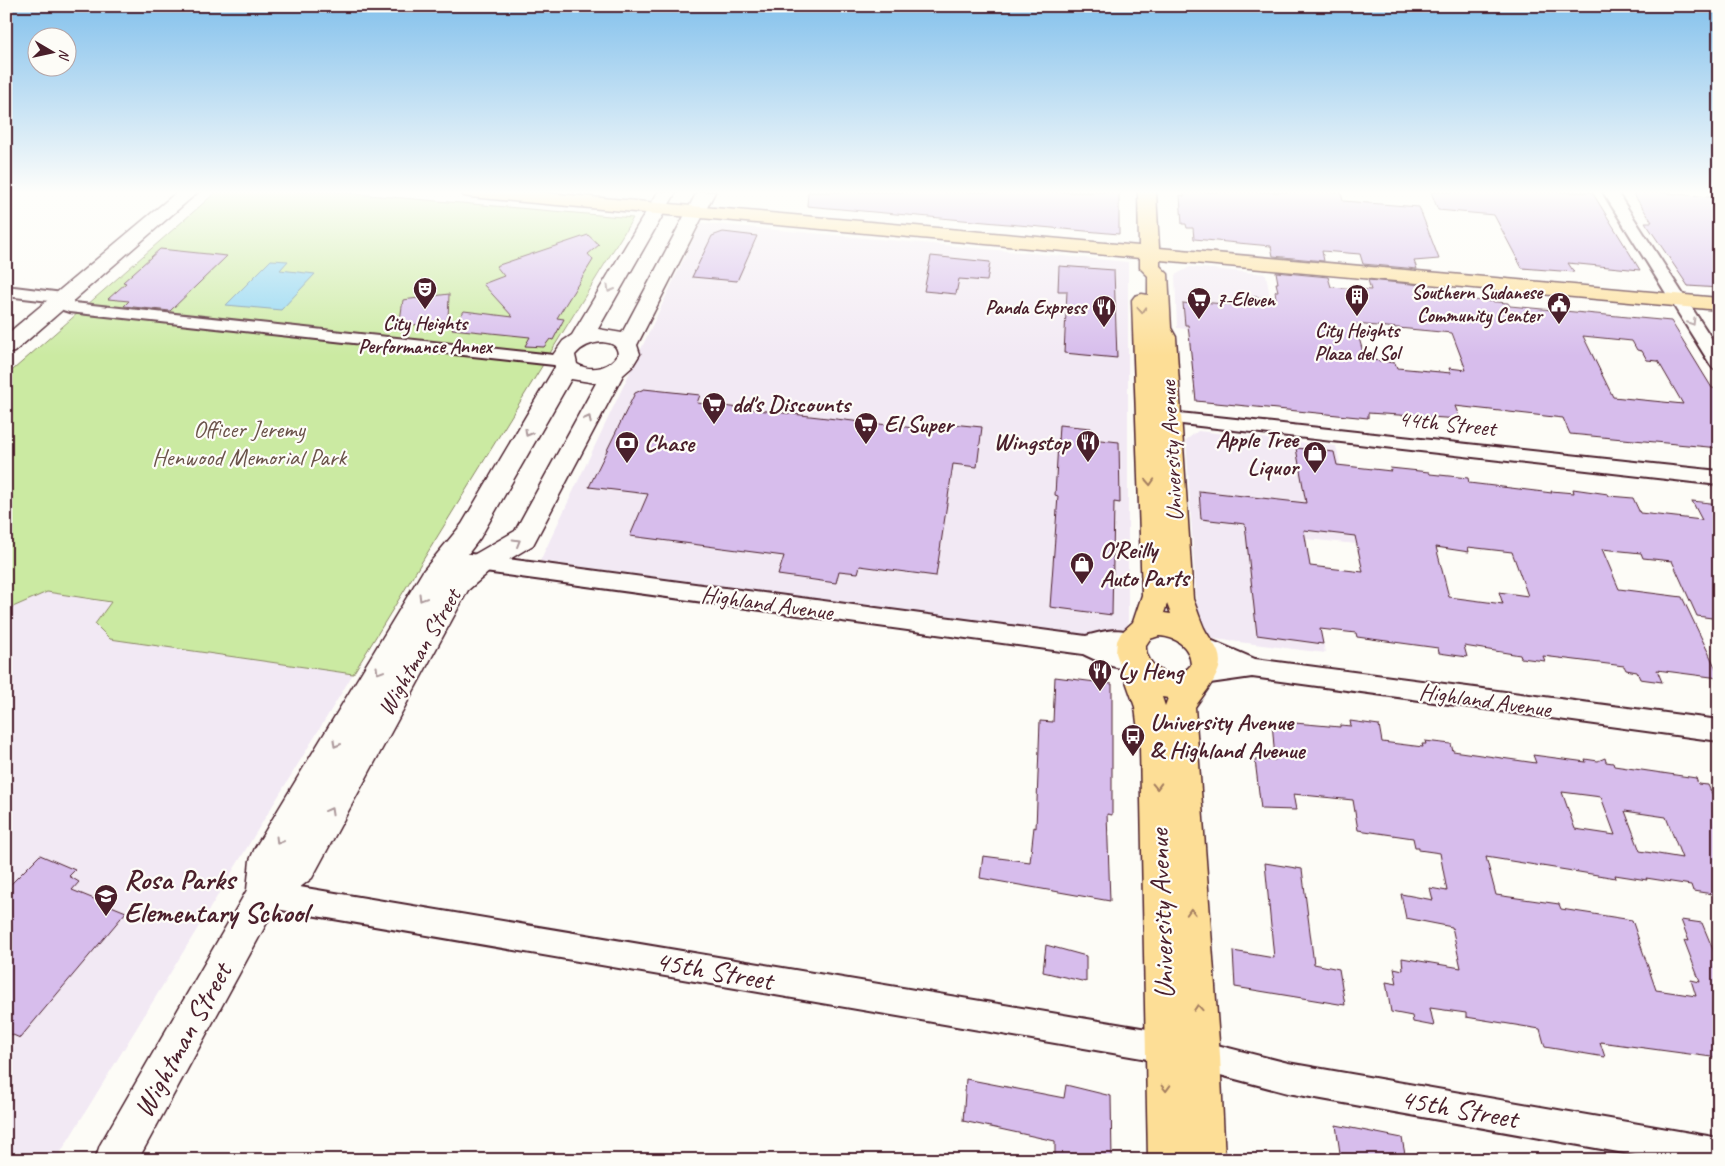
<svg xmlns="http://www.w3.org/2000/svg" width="1725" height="1166" font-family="Caveat,sans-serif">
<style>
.built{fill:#f2e9f4}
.green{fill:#cbeaa2;stroke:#8a8466}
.water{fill:#8fd5f1;stroke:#738ca2}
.building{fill:#d7bdec;stroke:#4a1f2b;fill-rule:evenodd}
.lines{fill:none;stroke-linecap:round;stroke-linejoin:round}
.street-casing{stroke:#4a1f2b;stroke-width:4}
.secondary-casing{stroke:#4a1f2b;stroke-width:3}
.primary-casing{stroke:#4a1f2b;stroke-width:3}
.street{fill:#fdfcf7;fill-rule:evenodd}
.secondary{fill:#fdfcf7;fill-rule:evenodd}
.primary{fill:#fdde96;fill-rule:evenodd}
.oneway{stroke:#ac999b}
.oneway2{stroke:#a47e60}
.labels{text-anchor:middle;stroke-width:4.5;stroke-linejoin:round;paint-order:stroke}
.far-poi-label{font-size:20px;font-weight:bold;fill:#4a1f2b;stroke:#fdfcf7;text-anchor:end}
.poi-label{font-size:24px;font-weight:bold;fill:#4a1f2b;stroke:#fdfcf7;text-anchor:start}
.street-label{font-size:24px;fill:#4a1f2b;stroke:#fdfcf7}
.park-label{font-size:24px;fill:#6a5249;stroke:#fdfcf7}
.near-poi-label{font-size:29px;font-weight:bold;fill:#4a1f2b;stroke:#fdfcf7;text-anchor:start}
.near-street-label{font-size:29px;fill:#4a1f2b;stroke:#fdfcf7}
</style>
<rect width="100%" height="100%" fill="#fdfcf7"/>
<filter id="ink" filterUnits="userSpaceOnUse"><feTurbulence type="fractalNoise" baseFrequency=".02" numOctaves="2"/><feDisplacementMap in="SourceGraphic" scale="10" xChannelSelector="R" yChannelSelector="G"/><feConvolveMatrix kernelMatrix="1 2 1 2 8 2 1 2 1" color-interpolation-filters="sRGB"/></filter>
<g filter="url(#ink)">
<g class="built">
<path d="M 701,223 L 1128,262 L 1128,641 L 540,561 Z"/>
<path d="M 1190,267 L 1266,274 L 1277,338 L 1177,328 L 1175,275 Z"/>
<path d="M 1198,431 L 1336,446 L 1357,544 L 1306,539 L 1325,653 L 1215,639 L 1198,628 L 1186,440 Z"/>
<path d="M 47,592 L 111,603 L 95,624 L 110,639 L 353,674 L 56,1160 L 6,1160 L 6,610 Z"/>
</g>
<path class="green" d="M 216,192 L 334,192 L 633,218 L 353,674 L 110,639 L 95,624 L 111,602 L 47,592 L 6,610 L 6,376 Z"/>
<path class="water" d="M 271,260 L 288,261 L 280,270 L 315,274 L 281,310 L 226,305 Z"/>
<g class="building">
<path d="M 808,192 L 1119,192 L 1119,234 L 807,206 Z"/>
<path d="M 1184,192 L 1341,192 L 1343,201 L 1419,207 L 1439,259 L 1414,261 L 1417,269 L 1363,264 L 1360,254 L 1322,251 L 1324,261 L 1273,256 L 1271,246 L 1194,239 L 1193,228 L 1187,228 L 1186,224 L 1182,224 L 1180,195 L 1184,196 Z"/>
<path d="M 1431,192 L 1592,192 L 1640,270 L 1568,263 L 1574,272 L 1522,268 L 1494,215 L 1438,210 Z"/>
<path d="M 1632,192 L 1658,192 L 1719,198 L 1719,288 L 1688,286 L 1645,222 L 1652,222 Z"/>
<path d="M 723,232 L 757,236 L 737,281 L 692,277 L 712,236 Z"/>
<path d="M 588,235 L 599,245 L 588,254 L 593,260 L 557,318 L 564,319 L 553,340 L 550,339 L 544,347 L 525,346 L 530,337 L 452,329 L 464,311 L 513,317 L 483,284 L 504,276 L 496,266 Z"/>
<path d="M 160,249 L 227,256 L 170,311 L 124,306 L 129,301 L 108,299 L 126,283 L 123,282 Z"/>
<path d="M 931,256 L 990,262 L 987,281 L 959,279 L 956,294 L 924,291 Z"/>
<path d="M 1059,266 L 1114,270 L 1117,358 L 1064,353 L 1067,291 L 1058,291 Z"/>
<path d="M 1276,272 L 1328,277 L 1331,287 L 1371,290 L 1368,280 L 1422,285 L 1424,293 L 1439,295 L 1440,297 L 1508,303 L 1510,306 L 1671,321 L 1712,388 L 1719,389 L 1719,448 L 1570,434 L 1563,418 L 1455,406 L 1460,419 L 1368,413 L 1368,418 L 1196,401 L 1188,325 L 1185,325 L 1183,303 L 1191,304 L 1191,301 L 1245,306 L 1244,299 L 1247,299 L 1247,296 L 1276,299 L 1275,291 L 1278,291 L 1276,283 L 1278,283 ZM 1355,324 L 1452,333 L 1466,370 L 1449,368 L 1451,373 L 1397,368 L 1395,363 L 1365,359 ZM 1583,336 L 1632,341 L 1637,350 L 1642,351 L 1647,360 L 1658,361 L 1683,404 L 1613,397 Z"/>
<path d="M 449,294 L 448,320 L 399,327 L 403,300 Z"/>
<path d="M 644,389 L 700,395 L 697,403 L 940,431 L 941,423 L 982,427 L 977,467 L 953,464 L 936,576 L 860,566 L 858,573 L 839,571 L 836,583 L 778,575 L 784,556 L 630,536 L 648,494 L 589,487 L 635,393 Z"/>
<path d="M 1059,425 L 1091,428 L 1091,439 L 1119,442 L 1120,503 L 1114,502 L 1112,615 L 1050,607 L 1058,496 L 1055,495 Z"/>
<path d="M 1296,448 L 1334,452 L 1337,465 L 1391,471 L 1390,468 L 1429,472 L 1430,474 L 1468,478 L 1469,483 L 1552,493 L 1551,491 L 1574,493 L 1573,489 L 1608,494 L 1609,496 L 1633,498 L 1640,513 L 1702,520 L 1692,501 L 1719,504 L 1719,619 L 1697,616 L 1672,561 L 1643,558 L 1641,553 L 1602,549 L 1619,589 L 1682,597 L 1719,675 L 1719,678 L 1657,670 L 1662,682 L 1640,679 L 1637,672 L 1626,670 L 1624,666 L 1543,656 L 1545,661 L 1521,658 L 1520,655 L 1464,646 L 1467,657 L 1439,653 L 1438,648 L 1357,637 L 1356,633 L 1320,629 L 1323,644 L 1257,635 L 1245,524 L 1201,519 L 1199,491 L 1306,503 ZM 1304,530 L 1355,536 L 1363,572 L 1310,566 ZM 1436,547 L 1469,552 L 1468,547 L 1512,552 L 1528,596 L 1499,592 L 1503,604 L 1449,597 Z"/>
<path d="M 1055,677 L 1112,684 L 1112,815 L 1107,814 L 1110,901 L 980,878 L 983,856 L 1030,862 L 1034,827 L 1036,828 L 1040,721 L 1053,722 Z"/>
<path d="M 1272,721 L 1340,727 L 1340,725 L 1351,726 L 1350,721 L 1379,725 L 1382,742 L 1423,747 L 1422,744 L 1426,744 L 1425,741 L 1451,744 L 1453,751 L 1536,763 L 1533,755 L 1586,762 L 1585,759 L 1598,761 L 1605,758 L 1606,762 L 1613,763 L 1614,766 L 1696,778 L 1698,784 L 1708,785 L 1719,809 L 1719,895 L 1693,891 L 1691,885 L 1646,878 L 1647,880 L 1615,875 L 1616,878 L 1486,857 L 1496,895 L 1559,904 L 1561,909 L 1632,920 L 1656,990 L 1696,996 L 1691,980 L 1700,982 L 1684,940 L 1689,941 L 1681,920 L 1702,923 L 1719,964 L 1719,1058 L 1600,1042 L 1605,1057 L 1545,1047 L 1540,1029 L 1466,1017 L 1466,1013 L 1430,1008 L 1434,1026 L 1413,1022 L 1412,1016 L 1391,1012 L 1386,982 L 1397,984 L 1394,968 L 1403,970 L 1402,958 L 1461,968 L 1452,927 L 1406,918 L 1401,894 L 1433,900 L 1430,888 L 1447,891 L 1440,853 L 1419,850 L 1419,847 L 1415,847 L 1413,838 L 1358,830 L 1353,800 L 1293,794 L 1296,810 L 1261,809 L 1255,760 L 1275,760 ZM 1562,792 L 1601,797 L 1615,835 L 1575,829 ZM 1625,811 L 1666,817 L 1682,858 L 1640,851 Z"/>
<path d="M 40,855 L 75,870 L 69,876 L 79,882 L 72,890 L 126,912 L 20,1038 L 6,1032 L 6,889 Z"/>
<path d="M 1265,863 L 1302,869 L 1314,964 L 1339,969 L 1345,1005 L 1235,987 L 1233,951 L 1274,958 Z"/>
<path d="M 1046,945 L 1086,956 L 1086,982 L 1043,972 Z"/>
<path d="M 966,1079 L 1064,1098 L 1066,1085 L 1111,1096 L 1112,1160 L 1055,1160 L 1055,1141 L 963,1121 Z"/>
<path d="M 1336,1125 L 1402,1138 L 1406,1160 L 1341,1160 Z"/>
</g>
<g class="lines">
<g class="street-casing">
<g id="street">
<path d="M 1603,192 L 1617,192 L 1719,350 L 1719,369 L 1713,368 L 1710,364 Z"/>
<path d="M 6,286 L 63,293 L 69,295 L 74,303 L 563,356 L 569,357 L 572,361 L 569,365 L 563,366 L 69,312 L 63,310 L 58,302 L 6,296 Z"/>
<path d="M 1170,412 L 1719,471 L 1719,485 L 1164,422 L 1161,418 L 1164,414 Z"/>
<path d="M 448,551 L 1086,636 C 1107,630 1118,627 1139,635 L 1142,641 L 1139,647 L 1131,650 L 1118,648 L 1140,653 L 1143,660 L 1140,667 C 1121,673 1100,662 1083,654 L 448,567 L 441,565 L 438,559 L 441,553 Z"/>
<path d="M 1201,636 L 1255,659 L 1719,720 L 1719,741 L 1252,677 L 1203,684 L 1195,681 L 1192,674 L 1195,667 L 1218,663 L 1193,651 L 1190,645 L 1193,639 Z"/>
<path d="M 264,881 L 1165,1032 L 1175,1037 L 1180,1047 L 1175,1057 L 1165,1062 L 264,907 L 254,903 L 251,894 L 254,885 Z"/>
<path d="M 1201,1041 L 1288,1063 L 1719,1138 L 1719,1160 L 1663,1160 L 1288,1093 L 1190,1067 L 1186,1056 L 1190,1045 Z"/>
</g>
</g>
<g class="secondary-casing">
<g id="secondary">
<path d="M 177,192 L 198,192 L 14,352 L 6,354 L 6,335 Z"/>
<path d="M 658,192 L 676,192 L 598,329 L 622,333 L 697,192 L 715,192 L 637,345 L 640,354 L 632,367 L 623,375 L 533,545 L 490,571 L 468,590 L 312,878 L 276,906 L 138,1160 L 95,1160 L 100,1145 L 247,890 L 250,860 L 255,848 L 423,571 L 462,524 L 555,367 L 553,355 L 563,341 L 572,335 ZM 602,342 C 611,343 617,344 618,354 C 609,369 591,372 577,364 L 575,355 C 582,346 591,343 602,342 ZM 571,379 L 596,383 L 515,531 L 470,557 L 458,567 L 480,538 Z"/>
</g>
</g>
<g class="primary-casing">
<path id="primary" d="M 461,192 L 536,192 L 1139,246 L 1138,192 L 1156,192 L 1159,248 L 1719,298 L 1719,310 L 1160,260 L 1160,266 L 1168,274 L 1171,328 L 1176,337 L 1193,599 C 1197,609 1200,619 1204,628 C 1211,642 1225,653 1218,671 C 1213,684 1203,695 1195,707 L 1220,1056 L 1225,1160 L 1148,1160 L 1140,747 L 1135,707 L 1116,653 L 1117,641 L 1121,633 L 1133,622 L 1142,595 L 1132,300 L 1135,296 L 1142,294 L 1148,295 L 1148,276 L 1140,268 L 1140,258 L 470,197 L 464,196 ZM 1167,604 L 1171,614 L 1164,613 ZM 1159,636 C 1176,637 1190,646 1191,665 C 1175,685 1144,667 1146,645 L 1150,639 ZM 1162,697 L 1168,698 L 1165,706 Z"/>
</g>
<use href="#street" class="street"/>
<use href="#secondary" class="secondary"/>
<use href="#primary" class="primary"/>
</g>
<defs><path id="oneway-chevron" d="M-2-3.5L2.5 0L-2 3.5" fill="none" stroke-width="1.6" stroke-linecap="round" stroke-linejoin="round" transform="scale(1.25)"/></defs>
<g class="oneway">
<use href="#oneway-chevron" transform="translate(610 289) rotate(120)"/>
<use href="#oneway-chevron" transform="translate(1692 322) rotate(58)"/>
<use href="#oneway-chevron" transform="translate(588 419) rotate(-62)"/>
<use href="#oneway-chevron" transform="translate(528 433) rotate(120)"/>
<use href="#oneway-chevron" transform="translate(517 542) rotate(-30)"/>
<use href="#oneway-chevron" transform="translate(422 598) rotate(121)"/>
<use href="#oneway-chevron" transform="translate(379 671) rotate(121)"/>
<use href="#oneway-chevron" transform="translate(336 744) rotate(120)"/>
<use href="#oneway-chevron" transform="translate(330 811) rotate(-61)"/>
<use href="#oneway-chevron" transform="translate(279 841) rotate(121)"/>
</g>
<g class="oneway2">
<use href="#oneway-chevron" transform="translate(1142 310) rotate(87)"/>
<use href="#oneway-chevron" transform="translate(1150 482) rotate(87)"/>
<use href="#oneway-chevron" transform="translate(1157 786) rotate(88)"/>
<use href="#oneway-chevron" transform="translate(1191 912) rotate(-93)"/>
<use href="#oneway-chevron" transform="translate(1198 1008) rotate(-94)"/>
<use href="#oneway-chevron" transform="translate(1166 1088) rotate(88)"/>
</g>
</g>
<linearGradient id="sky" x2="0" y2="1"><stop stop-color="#84c1ec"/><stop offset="0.54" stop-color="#fefefb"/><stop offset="1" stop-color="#fefefb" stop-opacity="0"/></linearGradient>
<rect width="1725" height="356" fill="url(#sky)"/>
<defs>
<g id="theatre-pin" transform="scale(1.25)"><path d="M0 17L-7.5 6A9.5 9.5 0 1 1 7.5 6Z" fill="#4a1f2b" stroke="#fdfcf7"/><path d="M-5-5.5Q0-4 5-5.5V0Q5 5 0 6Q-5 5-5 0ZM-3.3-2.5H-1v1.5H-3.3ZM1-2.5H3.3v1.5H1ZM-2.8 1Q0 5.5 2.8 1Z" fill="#fff"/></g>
<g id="building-pin" transform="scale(1.25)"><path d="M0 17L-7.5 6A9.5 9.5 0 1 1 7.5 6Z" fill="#4a1f2b" stroke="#fdfcf7"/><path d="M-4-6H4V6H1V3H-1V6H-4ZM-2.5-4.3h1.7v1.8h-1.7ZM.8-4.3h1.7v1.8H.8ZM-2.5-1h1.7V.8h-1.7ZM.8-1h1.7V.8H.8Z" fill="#fff"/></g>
<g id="supermarket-pin" transform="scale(1.25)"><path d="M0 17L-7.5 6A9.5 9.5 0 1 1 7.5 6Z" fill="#4a1f2b" stroke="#fdfcf7"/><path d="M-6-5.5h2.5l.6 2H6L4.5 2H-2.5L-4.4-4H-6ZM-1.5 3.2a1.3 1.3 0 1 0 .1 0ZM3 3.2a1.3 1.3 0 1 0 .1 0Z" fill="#fff"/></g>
<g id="civic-pin" transform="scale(1.25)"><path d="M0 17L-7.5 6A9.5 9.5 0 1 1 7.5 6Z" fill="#4a1f2b" stroke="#fdfcf7"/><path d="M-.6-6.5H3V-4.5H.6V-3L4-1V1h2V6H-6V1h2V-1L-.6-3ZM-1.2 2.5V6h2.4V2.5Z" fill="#fff"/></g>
<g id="restaurant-pin" transform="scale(1.25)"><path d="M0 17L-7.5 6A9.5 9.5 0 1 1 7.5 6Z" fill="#4a1f2b" stroke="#fdfcf7"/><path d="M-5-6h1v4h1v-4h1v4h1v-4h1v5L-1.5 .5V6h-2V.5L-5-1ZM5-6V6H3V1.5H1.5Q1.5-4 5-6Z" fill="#fff"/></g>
<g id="bank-pin" transform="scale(1.25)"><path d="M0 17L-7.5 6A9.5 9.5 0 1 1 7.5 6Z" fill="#4a1f2b" stroke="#fdfcf7"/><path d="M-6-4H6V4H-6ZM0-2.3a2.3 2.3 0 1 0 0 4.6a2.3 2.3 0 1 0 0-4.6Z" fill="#fff"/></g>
<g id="shop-pin" transform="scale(1.25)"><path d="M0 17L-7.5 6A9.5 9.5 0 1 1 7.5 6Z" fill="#4a1f2b" stroke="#fdfcf7"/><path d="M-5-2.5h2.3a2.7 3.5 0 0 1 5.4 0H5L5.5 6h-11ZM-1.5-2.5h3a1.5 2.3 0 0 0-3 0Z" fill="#fff"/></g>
<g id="bus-pin" transform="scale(1.25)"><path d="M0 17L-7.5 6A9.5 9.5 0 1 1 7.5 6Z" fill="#4a1f2b" stroke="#fdfcf7"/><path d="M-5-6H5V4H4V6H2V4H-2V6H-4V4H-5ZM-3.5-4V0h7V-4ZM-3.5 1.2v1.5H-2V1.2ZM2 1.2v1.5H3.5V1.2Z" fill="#fff"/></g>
<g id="school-pin" transform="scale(1.25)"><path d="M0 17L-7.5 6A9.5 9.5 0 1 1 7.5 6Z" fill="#4a1f2b" stroke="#fdfcf7"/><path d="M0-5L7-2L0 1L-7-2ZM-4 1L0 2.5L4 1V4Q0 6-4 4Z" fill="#fff"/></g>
</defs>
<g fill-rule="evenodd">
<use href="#theatre-pin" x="425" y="289"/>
<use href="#building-pin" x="1357" y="296"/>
<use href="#supermarket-pin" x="1199" y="299"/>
<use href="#civic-pin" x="1559" y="304"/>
<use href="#restaurant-pin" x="1104" y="307"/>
<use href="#supermarket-pin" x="714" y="404"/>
<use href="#supermarket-pin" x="866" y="424"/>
<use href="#restaurant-pin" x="1088" y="442"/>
<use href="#bank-pin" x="627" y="443"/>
<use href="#shop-pin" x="1315" y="453"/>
<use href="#shop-pin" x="1082" y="564"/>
<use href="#restaurant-pin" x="1100" y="671"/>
<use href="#bus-pin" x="1133" y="736"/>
<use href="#school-pin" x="106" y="896"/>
</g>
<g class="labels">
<g class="far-poi-label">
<text x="1542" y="299">Southern Sudanese<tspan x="1542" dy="23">Community Center</tspan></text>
<text x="1216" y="306" text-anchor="start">7-Eleven</text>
<text x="1086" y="314">Panda Express</text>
<text x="425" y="330" text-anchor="middle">City Heights<tspan x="425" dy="23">Performance Annex</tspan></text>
<text x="1357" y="337" text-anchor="middle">City Heights<tspan x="1357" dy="23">Plaza del Sol</tspan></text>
</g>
<g class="poi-label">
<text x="732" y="412">dd's Discounts</text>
<text x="884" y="432">El Super</text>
<text x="1298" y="447" text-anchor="end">Apple Tree<tspan x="1298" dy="28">Liquor</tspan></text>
<text x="1070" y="450" text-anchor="end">Wingstop</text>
<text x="644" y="451">Chase</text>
<text x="1100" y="558">O'Reilly<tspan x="1100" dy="28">Auto Parts</tspan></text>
<text x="1118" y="679">Ly Heng</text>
<text x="1150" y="730">University Avenue<tspan x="1150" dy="28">&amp; Highland Avenue</tspan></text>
</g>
<g class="street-label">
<text transform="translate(1447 423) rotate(6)" y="8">44th Street</text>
<text transform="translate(1171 451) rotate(-93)" y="8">University Avenue</text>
<text transform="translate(767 603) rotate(8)" y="8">Highland Avenue</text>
<text transform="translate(419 652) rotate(-60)" y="8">Wightman Street</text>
<text transform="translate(1485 700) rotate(8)" y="8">Highland Avenue</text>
</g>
<g class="park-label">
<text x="249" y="437">Officer Jeremy<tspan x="249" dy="28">Henwood Memorial Park</tspan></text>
</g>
<g class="near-poi-label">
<text x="124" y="889">Rosa Parks<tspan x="124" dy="33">Elementary School</tspan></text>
</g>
<g class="near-street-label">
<text transform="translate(1161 914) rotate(-92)" y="10">University Avenue</text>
<text transform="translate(714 970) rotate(10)" y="10">45th Street</text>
<text transform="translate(182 1040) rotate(-61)" y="10">Wightman Street</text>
<text transform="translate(1459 1108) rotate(10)" y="10">45th Street</text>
</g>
</g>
<rect width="1725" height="1166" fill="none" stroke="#fdfcf7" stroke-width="25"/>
<rect x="12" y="12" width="1700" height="1141" fill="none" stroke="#4a1f2b" stroke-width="2" filter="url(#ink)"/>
<g transform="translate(52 52) rotate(99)"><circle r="24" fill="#fdfcf7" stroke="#b5a4a5"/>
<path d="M0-4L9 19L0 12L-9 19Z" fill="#4a1f2b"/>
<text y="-8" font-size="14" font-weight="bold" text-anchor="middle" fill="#4a1f2b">N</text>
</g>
</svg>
